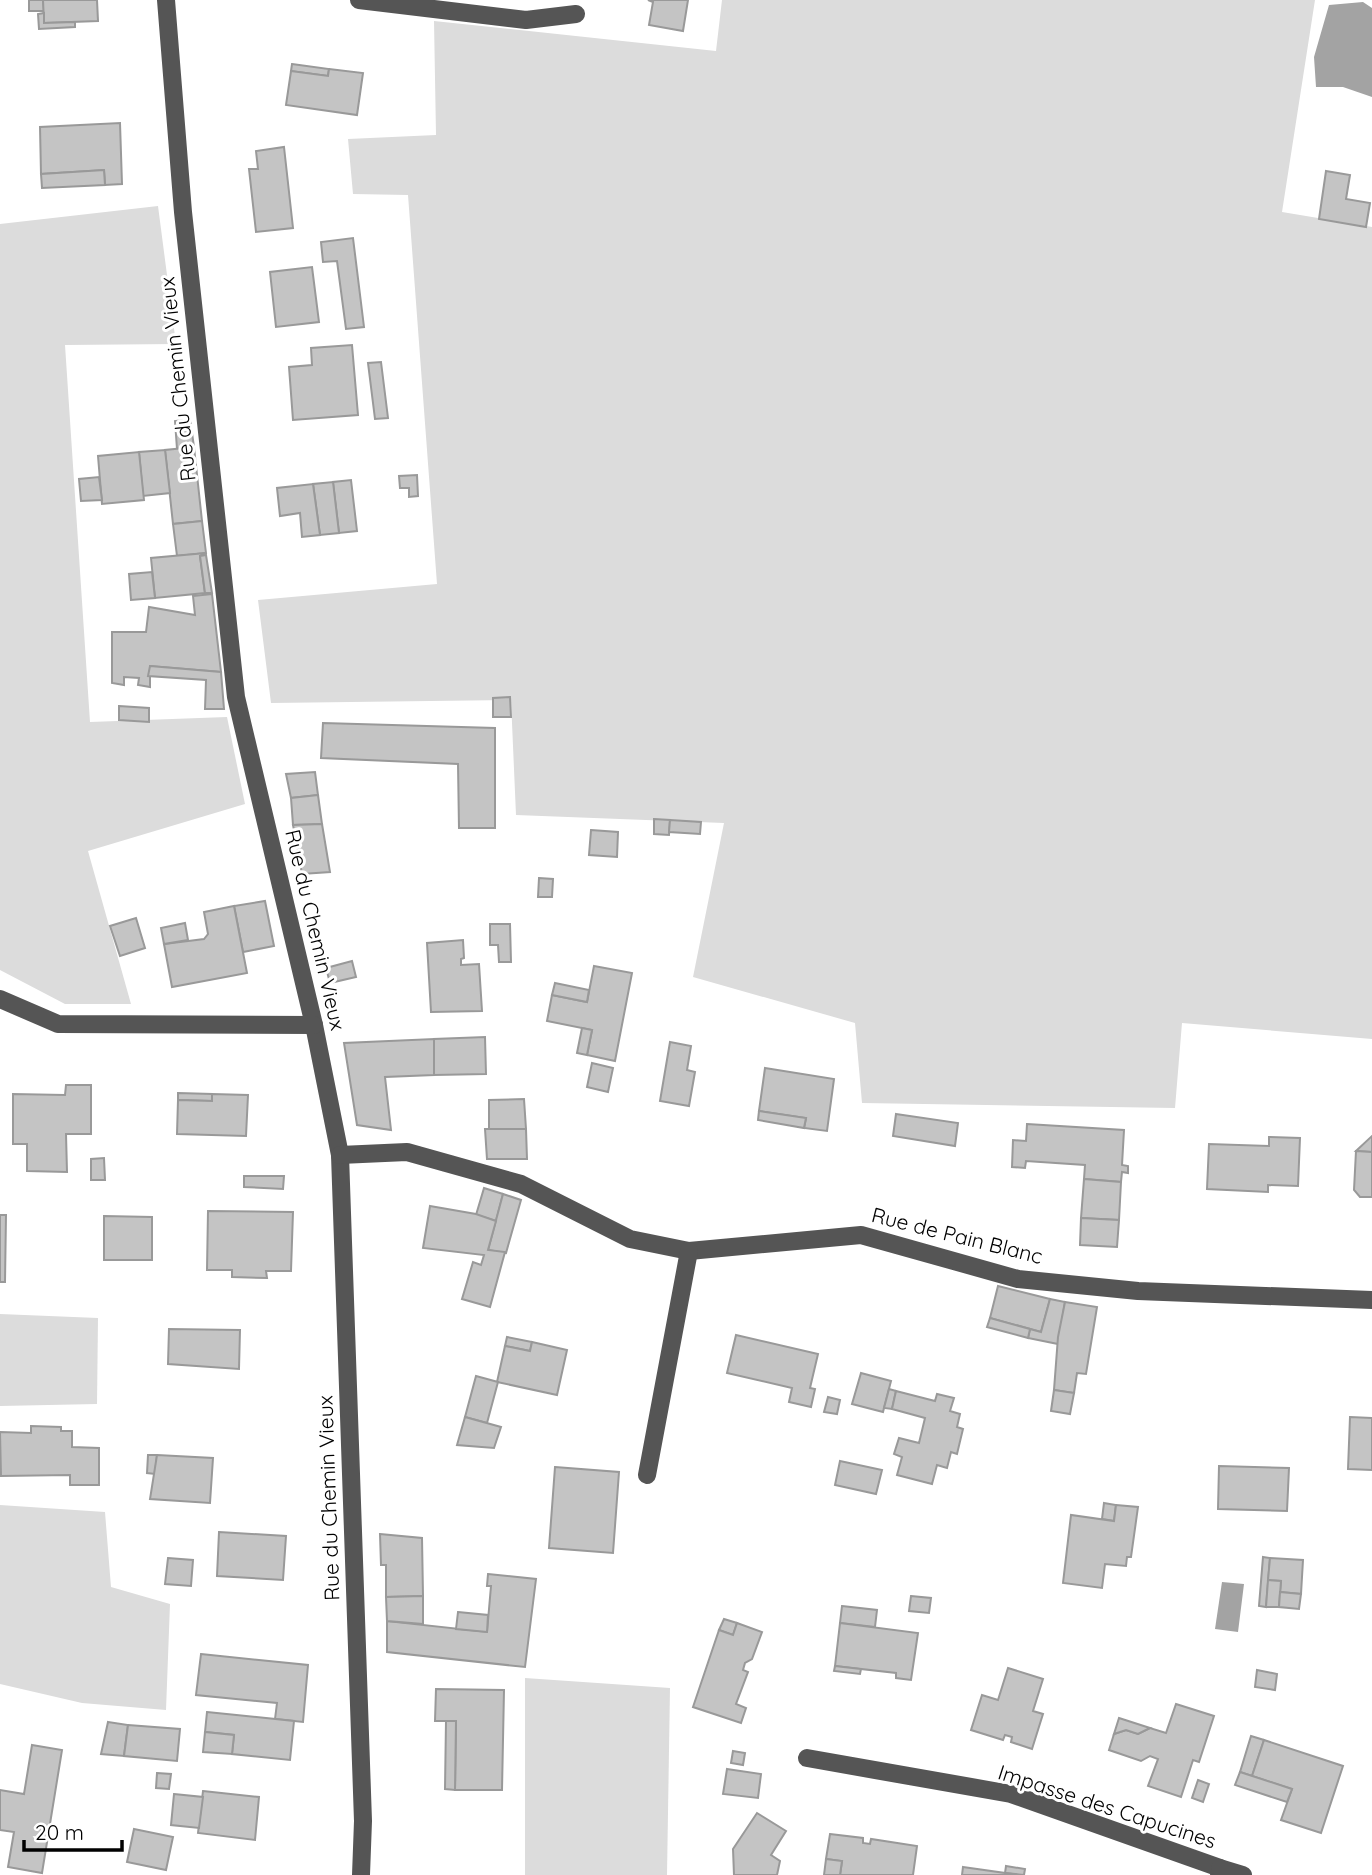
<svg xmlns="http://www.w3.org/2000/svg" width="1372" height="1875" font-family="Quicksand,sans-serif">
<style>
.green{fill:#dcdcdc}
.water{fill:#a3a3a3}
.building{fill:#c4c4c4;stroke:#999;stroke-width:2}
.lines{fill:none;stroke-linecap:round;stroke-linejoin:round}
.minor{stroke:#555;stroke-width:18}
.labels{text-anchor:middle;stroke-width:6;stroke-linejoin:round;paint-order:stroke}
.street-label{font-size:21px;fill:#000;stroke:#fff}
</style>
<rect width="100%" height="100%" fill="#fff"/>
<g class="green">
<path d="M 722,0 L 1315,0 L 1282,212 L 1372,227 L 1372,1039 L 1182,1023 L 1175,1108 L 862,1103 L 855,1023 L 693,977 L 724,823 L 516,815 L 511,700 L 271,703 L 258,600 L 437,584 L 408,195 L 353,194 L 348,139 L 436,135 L 434,21 L 716,51 Z"/>
<path d="M 158,206 L 176,344 L 65,345 L 90,722 L 227,717 L 245,804 L 88,851 L 131,1004 L 65,1004 L 0,970 L 0,224 Z"/>
<path d="M 0,1314 L 98,1318 L 97,1404 L 0,1406 Z"/>
<path d="M 0,1505 L 105,1512 L 111,1587 L 170,1604 L 166,1710 L 82,1703 L 0,1684 Z"/>
<path d="M 525,1678 L 670,1688 L 667,1875 L 525,1875 Z"/>
</g>
<g class="water">
<path d="M 1363,2 L 1372,8 L 1372,97 L 1343,87 L 1316,87 L 1314,57 L 1329,5 Z"/>
<path d="M 1222,1582 L 1244,1584 L 1238,1632 L 1215,1629 Z"/>
</g>
<g class="building">
<path d="M 29,0 L 43,0 L 44,11 L 29,11 Z"/>
<path d="M 43,0 L 97,0 L 98,21 L 44,23 Z"/>
<path d="M 688,0 L 683,31 L 649,25 L 653,2 L 648,0 Z"/>
<path d="M 44,13 L 44,23 L 75,22 L 75,27 L 39,29 L 38,14 Z"/>
<path d="M 292,64 L 329,69 L 328,76 L 291,71 Z"/>
<path d="M 329,69 L 363,73 L 357,115 L 286,105 L 291,71 L 328,76 Z"/>
<path d="M 120,123 L 122,184 L 105,185 L 104,170 L 41,174 L 40,127 Z"/>
<path d="M 284,147 L 293,228 L 256,232 L 249,169 L 258,169 L 256,151 Z"/>
<path d="M 104,170 L 105,185 L 42,188 L 41,174 Z"/>
<path d="M 1326,171 L 1350,175 L 1346,199 L 1370,203 L 1366,227 L 1319,219 Z"/>
<path d="M 353,238 L 364,327 L 346,329 L 337,261 L 323,262 L 321,242 Z"/>
<path d="M 312,267 L 319,322 L 276,327 L 270,272 Z"/>
<path d="M 352,345 L 358,415 L 293,420 L 289,367 L 312,365 L 311,348 Z"/>
<path d="M 381,362 L 388,418 L 375,419 L 368,363 Z"/>
<path d="M 190,419 L 194,447 L 177,449 L 175,421 Z"/>
<path d="M 194,447 L 202,521 L 173,524 L 165,450 Z"/>
<path d="M 165,450 L 170,493 L 143,496 L 139,452 Z"/>
<path d="M 139,452 L 144,500 L 102,504 L 98,456 Z"/>
<path d="M 417,475 L 418,496 L 409,497 L 409,488 L 400,488 L 399,476 Z"/>
<path d="M 99,477 L 102,500 L 81,501 L 79,479 Z"/>
<path d="M 351,480 L 357,531 L 339,533 L 333,482 Z"/>
<path d="M 333,482 L 339,533 L 320,535 L 313,484 Z"/>
<path d="M 313,484 L 320,535 L 302,537 L 300,513 L 280,516 L 277,488 Z"/>
<path d="M 202,521 L 206,553 L 177,556 L 173,524 Z"/>
<path d="M 206,553 L 200,556 L 205,593 L 155,598 L 151,558 Z"/>
<path d="M 206,555 L 212,593 L 205,593 L 200,556 Z"/>
<path d="M 152,572 L 155,598 L 131,600 L 129,574 Z"/>
<path d="M 212,594 L 221,672 L 150,666 L 150,687 L 138,685 L 139,678 L 124,677 L 124,685 L 112,683 L 112,632 L 146,632 L 149,607 L 195,615 L 193,596 Z"/>
<path d="M 150,666 L 221,672 L 224,709 L 205,709 L 206,680 L 148,676 Z"/>
<path d="M 510,697 L 511,717 L 493,717 L 493,698 Z"/>
<path d="M 119,706 L 149,708 L 149,722 L 119,720 Z"/>
<path d="M 323,723 L 495,728 L 495,828 L 459,828 L 458,764 L 321,758 Z"/>
<path d="M 315,772 L 318,795 L 291,798 L 286,774 Z"/>
<path d="M 318,795 L 322,824 L 293,825 L 291,798 Z"/>
<path d="M 654,819 L 670,820 L 669,835 L 654,834 Z"/>
<path d="M 670,820 L 701,822 L 700,834 L 669,832 Z"/>
<path d="M 322,824 L 330,872 L 302,874 L 293,825 Z"/>
<path d="M 591,830 L 618,832 L 617,857 L 589,855 Z"/>
<path d="M 539,878 L 553,879 L 552,897 L 538,897 Z"/>
<path d="M 265,901 L 274,946 L 243,952 L 234,906 Z"/>
<path d="M 234,906 L 247,973 L 172,987 L 164,944 L 204,939 L 208,934 L 204,912 Z"/>
<path d="M 136,918 L 145,948 L 120,956 L 110,926 Z"/>
<path d="M 185,923 L 188,940 L 164,944 L 161,928 Z"/>
<path d="M 490,924 L 510,924 L 511,962 L 499,962 L 498,945 L 490,945 Z"/>
<path d="M 463,940 L 464,958 L 461,959 L 461,965 L 479,964 L 482,1011 L 431,1012 L 427,943 Z"/>
<path d="M 352,961 L 356,977 L 330,983 L 326,968 Z"/>
<path d="M 594,966 L 632,973 L 615,1061 L 587,1055 L 592,1030 L 547,1021 L 552,995 L 587,1002 Z"/>
<path d="M 555,983 L 589,990 L 587,1002 L 552,995 Z"/>
<path d="M 582,1028 L 592,1030 L 587,1055 L 577,1053 Z"/>
<path d="M 485,1037 L 486,1074 L 434,1075 L 434,1039 Z"/>
<path d="M 434,1039 L 434,1075 L 385,1077 L 391,1130 L 357,1125 L 344,1043 Z"/>
<path d="M 670,1042 L 691,1046 L 687,1070 L 695,1072 L 689,1106 L 660,1101 Z"/>
<path d="M 592,1063 L 613,1068 L 608,1092 L 587,1087 Z"/>
<path d="M 765,1068 L 834,1079 L 827,1131 L 804,1128 L 806,1118 L 759,1111 Z"/>
<path d="M 66,1085 L 91,1085 L 91,1134 L 66,1134 L 67,1172 L 27,1171 L 27,1144 L 13,1144 L 13,1094 L 65,1095 Z"/>
<path d="M 178,1093 L 212,1094 L 212,1101 L 178,1100 Z"/>
<path d="M 212,1094 L 248,1095 L 246,1136 L 177,1134 L 178,1100 L 212,1101 Z"/>
<path d="M 524,1099 L 526,1129 L 489,1129 L 489,1100 Z"/>
<path d="M 759,1111 L 806,1118 L 804,1128 L 758,1120 Z"/>
<path d="M 896,1114 L 958,1123 L 955,1146 L 893,1136 Z"/>
<path d="M 1027,1124 L 1124,1130 L 1122,1165 L 1128,1166 L 1128,1173 L 1122,1172 L 1121,1182 L 1084,1179 L 1085,1165 L 1026,1161 L 1025,1168 L 1012,1167 L 1013,1140 L 1026,1141 Z"/>
<path d="M 485,1129 L 526,1129 L 527,1159 L 487,1159 Z"/>
<path d="M 1372,1136 L 1372,1152 L 1356,1151 Z"/>
<path d="M 1269,1137 L 1300,1138 L 1298,1186 L 1268,1185 L 1268,1192 L 1207,1189 L 1209,1144 L 1269,1146 Z"/>
<path d="M 1356,1151 L 1372,1152 L 1372,1197 L 1360,1197 L 1354,1190 Z"/>
<path d="M 104,1158 L 105,1180 L 91,1180 L 91,1159 Z"/>
<path d="M 244,1176 L 284,1176 L 283,1189 L 244,1187 Z"/>
<path d="M 1084,1179 L 1121,1182 L 1119,1220 L 1081,1218 Z"/>
<path d="M 484,1188 L 503,1194 L 496,1221 L 476,1215 Z"/>
<path d="M 503,1194 L 521,1200 L 506,1253 L 488,1250 Z"/>
<path d="M 430,1206 L 476,1214 L 496,1221 L 488,1250 L 505,1252 L 490,1307 L 462,1299 L 473,1262 L 481,1265 L 484,1255 L 423,1248 Z"/>
<path d="M 208,1211 L 293,1212 L 291,1271 L 266,1271 L 267,1278 L 232,1277 L 232,1270 L 207,1270 Z"/>
<path d="M 0,1215 L 6,1215 L 5,1282 L 0,1282 Z"/>
<path d="M 104,1216 L 152,1217 L 152,1260 L 104,1260 Z"/>
<path d="M 1081,1218 L 1119,1220 L 1117,1247 L 1080,1245 Z"/>
<path d="M 998,1286 L 1050,1299 L 1041,1332 L 990,1318 Z"/>
<path d="M 1050,1299 L 1065,1302 L 1058,1344 L 1028,1338 L 1030,1329 L 1041,1332 Z"/>
<path d="M 1065,1302 L 1097,1307 L 1086,1374 L 1077,1373 L 1074,1393 L 1054,1390 L 1058,1337 Z"/>
<path d="M 990,1318 L 1030,1329 L 1028,1338 L 987,1327 Z"/>
<path d="M 169,1329 L 240,1330 L 239,1369 L 168,1364 Z"/>
<path d="M 736,1335 L 818,1354 L 810,1388 L 815,1389 L 811,1407 L 789,1402 L 792,1388 L 727,1373 Z"/>
<path d="M 507,1337 L 532,1342 L 530,1351 L 505,1346 Z"/>
<path d="M 532,1342 L 567,1350 L 557,1395 L 497,1382 L 505,1346 L 530,1351 Z"/>
<path d="M 861,1373 L 891,1381 L 883,1412 L 852,1404 Z"/>
<path d="M 476,1376 L 498,1382 L 487,1423 L 465,1417 Z"/>
<path d="M 889,1389 L 896,1391 L 892,1409 L 884,1408 Z"/>
<path d="M 1054,1390 L 1074,1393 L 1070,1414 L 1051,1411 Z"/>
<path d="M 896,1391 L 935,1401 L 937,1394 L 954,1398 L 950,1411 L 960,1414 L 957,1427 L 963,1429 L 957,1454 L 951,1452 L 947,1468 L 937,1465 L 932,1484 L 897,1475 L 902,1457 L 894,1454 L 899,1438 L 919,1443 L 925,1418 L 892,1409 Z"/>
<path d="M 828,1397 L 840,1400 L 837,1414 L 824,1412 Z"/>
<path d="M 465,1417 L 501,1427 L 494,1448 L 457,1445 Z"/>
<path d="M 1350,1417 L 1372,1418 L 1372,1470 L 1348,1469 Z"/>
<path d="M 31,1426 L 61,1427 L 61,1431 L 72,1431 L 72,1447 L 99,1448 L 99,1485 L 70,1485 L 70,1475 L 1,1476 L 0,1432 L 31,1433 Z"/>
<path d="M 148,1455 L 157,1455 L 155,1474 L 147,1473 Z"/>
<path d="M 157,1455 L 213,1458 L 210,1503 L 150,1499 Z"/>
<path d="M 840,1461 L 882,1470 L 876,1494 L 835,1485 Z"/>
<path d="M 1219,1466 L 1289,1468 L 1287,1511 L 1218,1509 Z"/>
<path d="M 555,1467 L 619,1472 L 613,1553 L 549,1548 Z"/>
<path d="M 1104,1503 L 1116,1505 L 1114,1521 L 1102,1519 Z"/>
<path d="M 1116,1505 L 1138,1507 L 1131,1557 L 1127,1557 L 1126,1566 L 1105,1564 L 1102,1588 L 1063,1583 L 1071,1515 L 1114,1521 Z"/>
<path d="M 219,1532 L 286,1536 L 283,1580 L 217,1576 Z"/>
<path d="M 380,1534 L 422,1538 L 423,1596 L 386,1597 L 386,1565 L 381,1565 Z"/>
<path d="M 1263,1557 L 1270,1558 L 1266,1607 L 1259,1606 Z"/>
<path d="M 168,1558 L 193,1560 L 191,1586 L 165,1584 Z"/>
<path d="M 1270,1558 L 1303,1560 L 1301,1594 L 1280,1592 L 1281,1581 L 1268,1580 Z"/>
<path d="M 488,1574 L 536,1579 L 525,1667 L 387,1652 L 387,1621 L 487,1632 L 491,1586 L 487,1586 Z"/>
<path d="M 1268,1580 L 1281,1581 L 1279,1607 L 1266,1607 Z"/>
<path d="M 1280,1592 L 1301,1594 L 1299,1609 L 1279,1607 Z"/>
<path d="M 423,1596 L 423,1624 L 387,1621 L 386,1597 Z"/>
<path d="M 911,1596 L 931,1598 L 929,1613 L 909,1611 Z"/>
<path d="M 842,1606 L 877,1610 L 875,1627 L 840,1623 Z"/>
<path d="M 458,1612 L 488,1615 L 487,1632 L 456,1629 Z"/>
<path d="M 724,1619 L 737,1623 L 733,1635 L 719,1630 Z"/>
<path d="M 737,1623 L 762,1632 L 752,1659 L 745,1663 L 743,1670 L 748,1672 L 736,1704 L 746,1708 L 741,1723 L 693,1707 L 719,1630 L 733,1635 Z"/>
<path d="M 840,1623 L 918,1633 L 911,1680 L 896,1678 L 896,1673 L 835,1666 Z"/>
<path d="M 201,1654 L 308,1665 L 303,1722 L 275,1719 L 277,1703 L 196,1695 Z"/>
<path d="M 835,1666 L 861,1669 L 860,1674 L 834,1671 Z"/>
<path d="M 1008,1668 L 1043,1679 L 1033,1711 L 1043,1714 L 1032,1749 L 1011,1742 L 1012,1737 L 1005,1735 L 1003,1740 L 971,1730 L 982,1695 L 998,1700 Z"/>
<path d="M 1257,1670 L 1277,1674 L 1275,1690 L 1255,1687 Z"/>
<path d="M 436,1689 L 504,1690 L 502,1790 L 455,1790 L 456,1721 L 435,1721 Z"/>
<path d="M 1176,1704 L 1214,1716 L 1199,1762 L 1193,1760 L 1181,1797 L 1148,1786 L 1158,1759 L 1150,1756 L 1141,1761 L 1109,1750 L 1114,1734 L 1126,1730 L 1138,1734 L 1150,1728 L 1166,1733 Z"/>
<path d="M 207,1712 L 294,1721 L 290,1760 L 232,1754 L 234,1735 L 205,1732 Z"/>
<path d="M 1119,1718 L 1150,1728 L 1138,1734 L 1126,1730 L 1114,1734 Z"/>
<path d="M 446,1721 L 456,1721 L 455,1790 L 445,1789 Z"/>
<path d="M 108,1722 L 128,1725 L 124,1756 L 101,1754 Z"/>
<path d="M 128,1725 L 180,1729 L 177,1761 L 124,1756 Z"/>
<path d="M 205,1732 L 234,1735 L 232,1754 L 203,1752 Z"/>
<path d="M 1251,1736 L 1264,1740 L 1252,1776 L 1240,1772 Z"/>
<path d="M 1264,1740 L 1343,1766 L 1321,1833 L 1281,1820 L 1292,1789 L 1252,1776 Z"/>
<path d="M 32,1745 L 62,1750 L 42,1873 L 8,1867 L 14,1832 L 0,1830 L 0,1790 L 24,1794 Z"/>
<path d="M 733,1751 L 745,1753 L 743,1765 L 731,1763 Z"/>
<path d="M 727,1769 L 761,1774 L 758,1798 L 723,1794 Z"/>
<path d="M 1240,1772 L 1292,1789 L 1287,1802 L 1235,1785 Z"/>
<path d="M 157,1773 L 171,1774 L 169,1789 L 156,1788 Z"/>
<path d="M 1198,1780 L 1209,1784 L 1203,1802 L 1192,1798 Z"/>
<path d="M 203,1791 L 259,1797 L 255,1840 L 198,1833 Z"/>
<path d="M 174,1794 L 203,1797 L 199,1828 L 171,1825 Z"/>
<path d="M 757,1813 L 786,1831 L 771,1855 L 780,1861 L 777,1875 L 734,1875 L 733,1849 Z"/>
<path d="M 134,1829 L 173,1837 L 166,1870 L 127,1862 Z"/>
<path d="M 830,1834 L 863,1838 L 863,1843 L 870,1844 L 871,1839 L 917,1846 L 913,1875 L 840,1875 L 842,1861 L 826,1859 Z"/>
<path d="M 826,1859 L 842,1861 L 840,1875 L 824,1875 Z"/>
<path d="M 1006,1866 L 1025,1869 L 1024,1875 L 1005,1873 Z"/>
<path d="M 963,1867 L 1019,1875 L 962,1875 Z"/>
</g>
<g class="lines">
<g class="minor">
<path d="M 166,0 L 183,212 L 236,697 L 314,1025 L 340,1155 L 363,1821 L 361,1875"/>
<path d="M 359,0 L 526,20 L 576,14"/>
<path d="M 0,999 L 58,1024 L 314,1025"/>
<path d="M 340,1155 L 407,1152 L 521,1184 L 630,1239 L 689,1251 L 861,1235 L 1018,1279 L 1138,1291 L 1372,1300"/>
<path d="M 647,1475 L 689,1251"/>
<path d="M 807,1758 L 1011,1794 L 1220,1868 L 1219,1875"/>
<path d="M 1220,1868 L 1243,1875"/>
</g>
</g>
<g class="labels">
<g class="street-label">
<text transform="translate(178 379) rotate(-96)" y="7">Rue du Chemin Vieux</text>
<text transform="translate(315 930) rotate(77)" y="7">Rue du Chemin Vieux</text>
<text transform="translate(957 1236) rotate(14)" y="7">Rue de Pain Blanc</text>
<text transform="translate(329 1498) rotate(-92)" y="7">Rue du Chemin Vieux</text>
<text transform="translate(1107 1807) rotate(18)" y="7">Impasse des Capucines</text>
</g>
</g>
<path d="M24 1840v10h98v-10" fill="none" stroke="#000000" stroke-width="3.5"/>
<text x="35" y="1840" font-size="21" fill="#000000" stroke="#ffffff" stroke-width="5" paint-order="stroke">20 m</text>
</svg>
